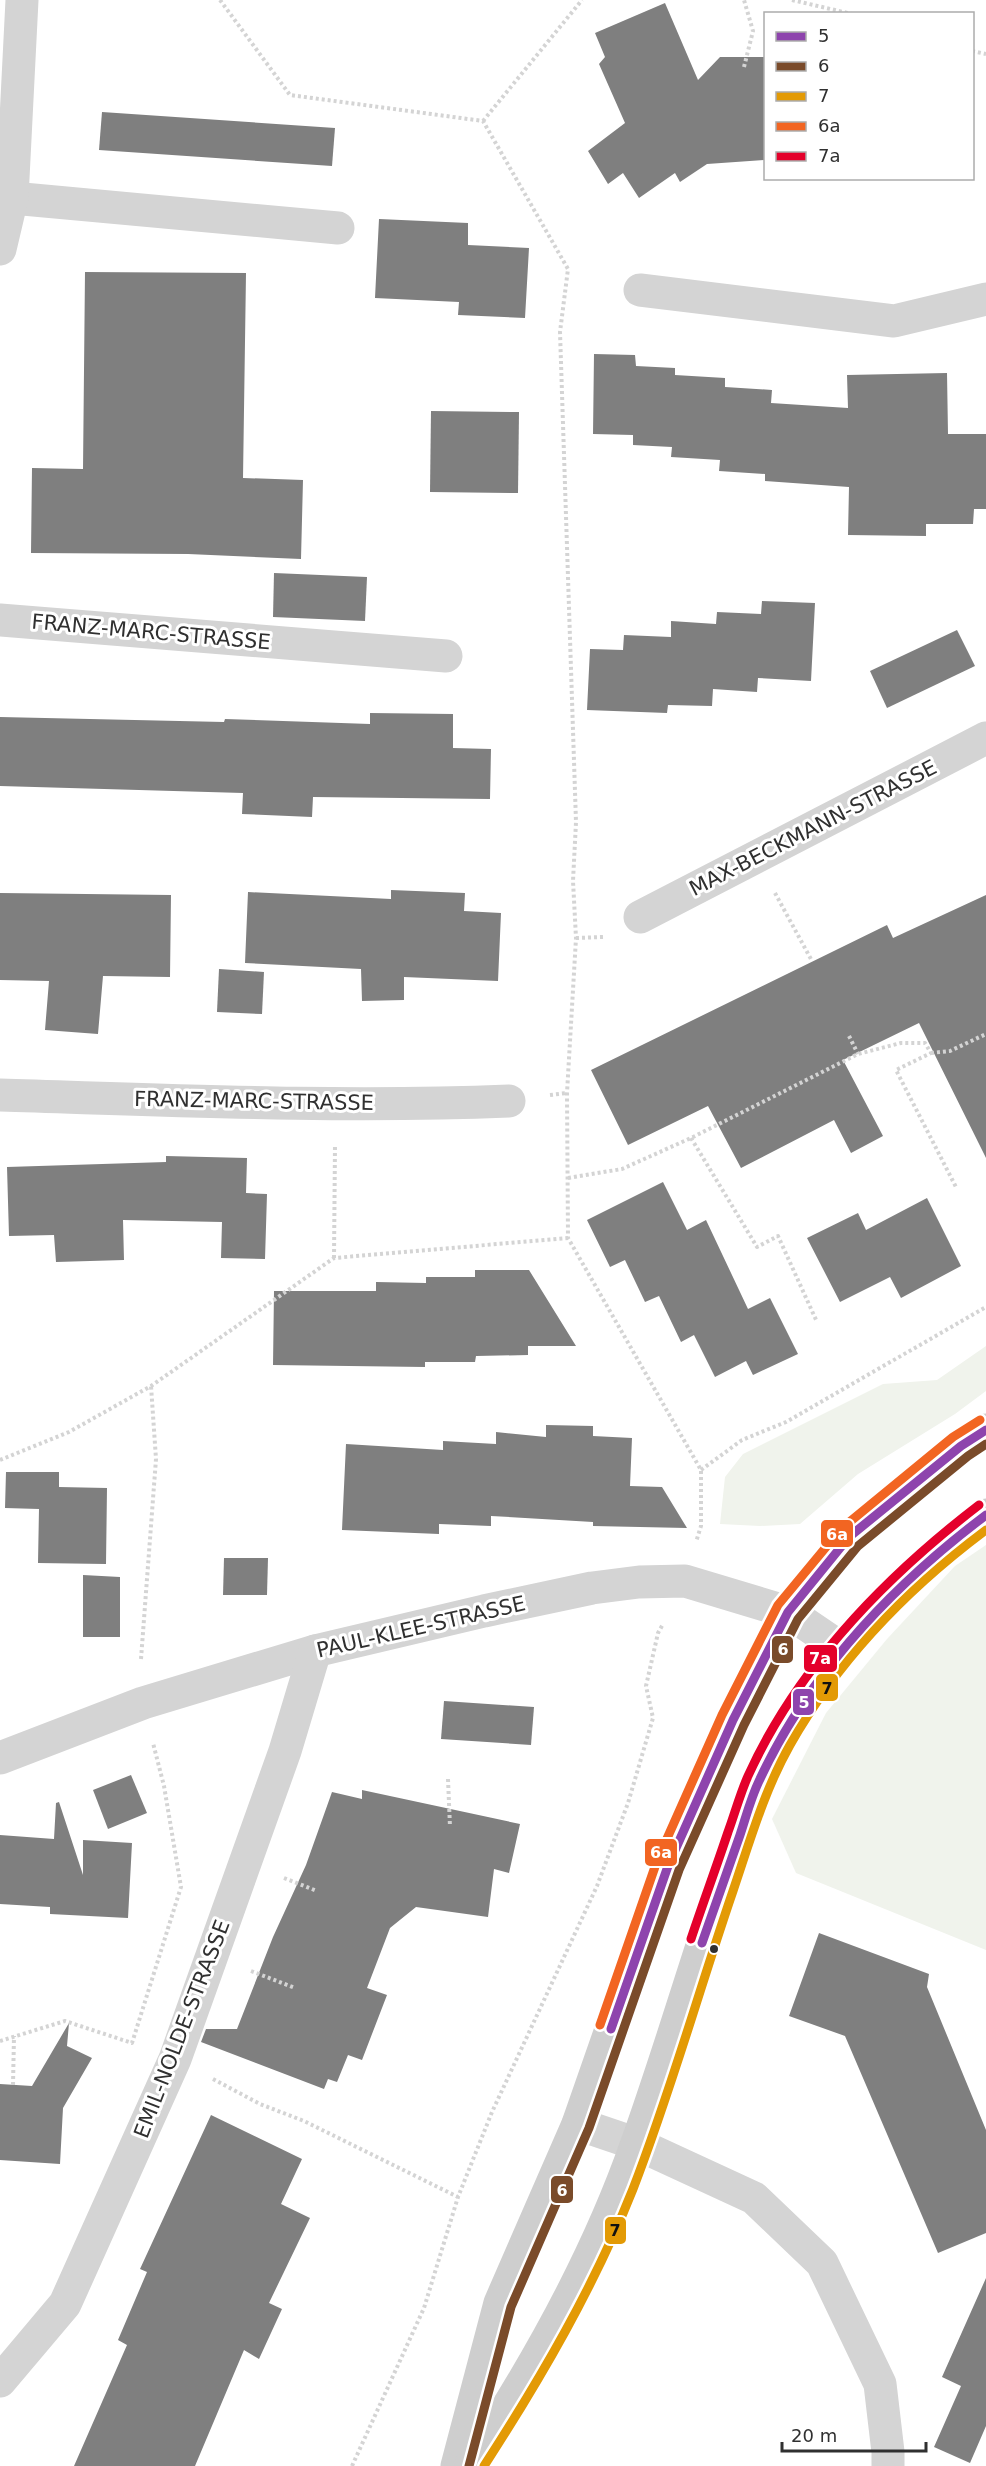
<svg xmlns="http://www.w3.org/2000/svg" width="986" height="2466" font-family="'DejaVu Sans',sans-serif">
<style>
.green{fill:#f0f3ec}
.building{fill:#7f7f7f}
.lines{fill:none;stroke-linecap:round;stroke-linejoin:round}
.path{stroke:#d4d4d4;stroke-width:4;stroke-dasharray:3 3;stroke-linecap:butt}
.street{stroke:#d4d4d4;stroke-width:33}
.secondary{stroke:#cecece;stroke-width:33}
.bus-1-casing{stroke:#fff;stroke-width:14}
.bus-2-casing{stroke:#fff;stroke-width:14}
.bus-3-casing{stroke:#fff;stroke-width:14}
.bus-4-casing{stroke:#fff;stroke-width:14}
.bus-5-casing{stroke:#fff;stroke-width:14}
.bus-1{stroke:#8e44ad;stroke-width:9}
.bus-2{stroke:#7a4b2a;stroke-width:9}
.bus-3{stroke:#e39a05;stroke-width:9}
.bus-4{stroke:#f26522;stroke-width:9}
.bus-5{stroke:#e4002b;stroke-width:9}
.bus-dot{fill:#303030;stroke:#fff;stroke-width:2}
.labels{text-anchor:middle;stroke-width:6;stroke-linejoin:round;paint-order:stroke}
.street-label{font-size:21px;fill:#303030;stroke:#fff}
.line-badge{stroke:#fff;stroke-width:2}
.badge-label{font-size:16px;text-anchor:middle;font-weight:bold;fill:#fff}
.pale-badge-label{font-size:16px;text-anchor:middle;font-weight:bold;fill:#111}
</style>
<rect width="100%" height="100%" fill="#fff"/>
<g class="green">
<path d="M 986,1346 L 986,1391 L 955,1414 L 858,1474 L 800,1524 L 760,1526 L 720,1524 L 725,1477 L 743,1454 L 883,1384 L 937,1380 Z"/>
<path d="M 986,1545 L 986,1950 L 796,1873 L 772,1819 L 826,1713 L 887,1639 L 955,1566 Z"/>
</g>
<g class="building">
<path d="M 665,3 L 698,80 L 720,57 L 765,57 L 765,160 L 707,164 L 680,182 L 675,173 L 639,198 L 623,173 L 608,184 L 588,151 L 625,123 L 599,64 L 605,57 L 595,33 Z"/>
<path d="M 102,112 L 335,128 L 332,166 L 99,150 Z"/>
<path d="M 379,219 L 468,223 L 468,245 L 529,248 L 525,318 L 458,315 L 459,302 L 375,298 Z"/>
<path d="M 85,272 L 246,273 L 243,478 L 303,480 L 301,559 L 188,554 L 31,553 L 32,468 L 83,469 Z"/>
<path d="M 594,354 L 635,355 L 636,366 L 675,368 L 675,375 L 725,378 L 725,387 L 772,390 L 771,403 L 848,408 L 847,375 L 947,373 L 948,434 L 986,434 L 986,509 L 974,509 L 973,524 L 926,524 L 926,536 L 848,535 L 849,487 L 765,481 L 765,474 L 719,471 L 720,460 L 671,457 L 672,447 L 633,445 L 633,435 L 593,434 Z"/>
<path d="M 431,411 L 519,412 L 518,493 L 430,492 Z"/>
<path d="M 274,573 L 367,577 L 365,621 L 273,617 Z"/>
<path d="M 762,601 L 815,603 L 811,681 L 758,678 L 757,692 L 713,689 L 712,706 L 668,705 L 667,713 L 587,710 L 590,649 L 623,650 L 624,635 L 671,637 L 671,621 L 716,624 L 717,612 L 761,614 Z"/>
<path d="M 957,630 L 975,666 L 887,708 L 870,671 Z"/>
<path d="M 370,713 L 453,714 L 453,748 L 491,749 L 490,799 L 313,797 L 312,817 L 242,814 L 243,793 L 0,786 L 0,717 L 224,722 L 225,719 L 370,724 Z"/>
<path d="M 391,890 L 465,893 L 464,911 L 501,913 L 498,981 L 404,977 L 404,1000 L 362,1001 L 361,969 L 245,963 L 248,892 L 391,899 Z"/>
<path d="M 0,893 L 171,895 L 170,977 L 103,976 L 98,1034 L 45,1030 L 49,981 L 0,980 Z"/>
<path d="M 986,895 L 986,1158 L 919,1023 L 843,1060 L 883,1136 L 851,1153 L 834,1120 L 741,1168 L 708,1106 L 628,1145 L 591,1070 L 887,925 L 893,938 Z"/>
<path d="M 219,969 L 264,972 L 262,1014 L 217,1012 Z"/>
<path d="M 166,1156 L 247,1158 L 246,1193 L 267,1194 L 265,1259 L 221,1258 L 222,1222 L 123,1220 L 124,1260 L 56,1262 L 54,1235 L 9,1236 L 7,1167 L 166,1162 Z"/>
<path d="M 663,1182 L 687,1230 L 706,1220 L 748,1309 L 770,1298 L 798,1354 L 753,1375 L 746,1361 L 715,1377 L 694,1335 L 681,1342 L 659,1296 L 645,1302 L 625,1260 L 610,1267 L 587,1220 Z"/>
<path d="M 927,1198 L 961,1266 L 901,1298 L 890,1277 L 840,1302 L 807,1238 L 858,1213 L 866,1230 Z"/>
<path d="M 475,1270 L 529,1270 L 576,1346 L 528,1346 L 528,1355 L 476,1356 L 475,1362 L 425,1362 L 425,1367 L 273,1365 L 274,1291 L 376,1291 L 376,1282 L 426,1283 L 426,1277 L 475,1277 Z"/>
<path d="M 546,1425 L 593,1426 L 593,1436 L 632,1438 L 630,1486 L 662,1487 L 687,1528 L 593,1526 L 593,1522 L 491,1516 L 491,1526 L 439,1524 L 439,1534 L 342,1530 L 346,1444 L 443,1450 L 443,1441 L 496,1444 L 496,1432 L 546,1437 Z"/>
<path d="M 6,1472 L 59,1472 L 59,1487 L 107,1488 L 106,1564 L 38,1563 L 39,1509 L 5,1508 Z"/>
<path d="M 224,1558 L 268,1558 L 267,1595 L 223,1595 Z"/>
<path d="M 83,1575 L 120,1577 L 120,1637 L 83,1637 Z"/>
<path d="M 444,1701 L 534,1707 L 531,1745 L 441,1739 Z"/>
<path d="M 131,1775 L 147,1813 L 108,1829 L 93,1790 Z"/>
<path d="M 362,1790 L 520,1824 L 509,1873 L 494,1869 L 488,1917 L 416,1907 L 390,1928 L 367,1988 L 387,1995 L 362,2060 L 348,2055 L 337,2082 L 328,2079 L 324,2089 L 201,2042 L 206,2029 L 237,2029 L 273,1937 L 306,1865 L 332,1792 L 362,1799 Z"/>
<path d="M 59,1802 L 83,1875 L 83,1840 L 132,1843 L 128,1918 L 50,1914 L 50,1907 L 0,1904 L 0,1835 L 54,1839 L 56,1803 Z"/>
<path d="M 819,1933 L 929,1974 L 927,1987 L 986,2130 L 986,2233 L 938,2253 L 845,2036 L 789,2016 Z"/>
<path d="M 69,2023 L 67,2046 L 92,2058 L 63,2108 L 60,2164 L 0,2160 L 0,2084 L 32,2086 Z"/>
<path d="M 211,2115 L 302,2159 L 281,2204 L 310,2218 L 269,2303 L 282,2309 L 259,2359 L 244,2350 L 195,2466 L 74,2466 L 127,2345 L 118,2340 L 147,2272 L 140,2269 Z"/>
<path d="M 986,2278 L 986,2426 L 970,2463 L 934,2447 L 961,2386 L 942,2377 Z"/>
</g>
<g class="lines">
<g class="path">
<path d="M 220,0 L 290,95 L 483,121 L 568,269 L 560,332 L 576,822 L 573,881 L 576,938 L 567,1093 L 568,1238 L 701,1470 L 701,1526 L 696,1542"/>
<path d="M 792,0 L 852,14"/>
<path d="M 972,51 L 986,54"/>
<path d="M 744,67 L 753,31 L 744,0"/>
<path d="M 483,121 L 582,0"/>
<path d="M 775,893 L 812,961"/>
<path d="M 576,938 L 603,937"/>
<path d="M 849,1036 L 858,1054"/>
<path d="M 931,1053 L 950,1051 L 986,1034"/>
<path d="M 550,1095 L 567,1093"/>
<path d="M 691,1138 L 757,1247 L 778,1236 L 817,1322"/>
<path d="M 568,1178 L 622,1169 L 691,1138 L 858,1054 L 901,1043 L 925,1043 L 931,1053 L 896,1070 L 957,1189"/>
<path d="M 334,1258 L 335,1145"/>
<path d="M 0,1460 L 69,1432 L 151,1386 L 334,1258 L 568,1238"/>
<path d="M 701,1470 L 742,1440 L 786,1422 L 986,1307"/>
<path d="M 141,1659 L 156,1459 L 151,1386"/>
<path d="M 448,1779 L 450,1827"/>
<path d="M 284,1878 L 317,1891"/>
<path d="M 251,1971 L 295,1988"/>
<path d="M 0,2041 L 65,2021 L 132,2043 L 181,1887 L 164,1786 L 153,1743"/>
<path d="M 213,2079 L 260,2104 L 304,2121 L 458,2197"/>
<path d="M 13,2085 L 14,2036"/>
<path d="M 352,2466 L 424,2308 L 458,2197 L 492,2112 L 597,1886 L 628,1803 L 653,1718 L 646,1686 L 658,1633 L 663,1624"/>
</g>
<g class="street">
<path d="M 12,198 L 338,228"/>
<path d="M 0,249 L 12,198 L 22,0"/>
<path d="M 640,290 L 894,321 L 986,299"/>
<path d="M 0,620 L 446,656"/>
<path d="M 640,917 L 986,738"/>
<path d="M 0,1095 C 169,1100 339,1108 509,1101"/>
<path d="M 0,1758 L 143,1703 L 315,1651 L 484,1611 L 592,1588 L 639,1582 L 685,1581 L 788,1612 L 841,1648"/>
<path d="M 578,2124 L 637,2144 L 754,2198 L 822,2263 L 880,2384 L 888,2452 L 888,2466"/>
<path d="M 0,2381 L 65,2304 L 175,2059 L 285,1751 L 315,1651"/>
</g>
<g class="secondary">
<path d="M 457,2466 L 500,2303 L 578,2124 L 668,1866 L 733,1720 L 788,1612 L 849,1537 L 961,1446 L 986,1430"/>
<path d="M 470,2466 C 537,2365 597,2258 637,2143 C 670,2051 697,1957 729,1865 C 739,1837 747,1808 759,1781 C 806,1673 891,1583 986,1515"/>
</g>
<g class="bus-1-casing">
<g id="bus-1">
<path d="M 702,1943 C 715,1907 727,1871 740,1835 C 746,1817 751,1797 760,1779 C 810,1672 892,1586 986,1515"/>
<path d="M 611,2029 L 668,1866 L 733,1720 L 788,1612 L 849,1537 L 961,1446 L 986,1430"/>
</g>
</g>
<g class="bus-2-casing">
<path id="bus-2" d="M 469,2466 L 511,2307 L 589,2128 L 679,1870 L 744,1725 L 798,1619 L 858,1546 L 968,1456 L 986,1444"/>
</g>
<g class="bus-3-casing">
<path id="bus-3" d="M 484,2466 C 541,2378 594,2287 633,2189 C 671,2091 699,1990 733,1891 C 750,1841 764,1791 790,1745 C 839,1659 907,1589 986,1530"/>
</g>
<g class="bus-4-casing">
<path id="bus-4" d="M 600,2025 L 657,1861 L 722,1715 L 778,1605 L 841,1529 L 953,1437 L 980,1420"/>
</g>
<g class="bus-5-casing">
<path id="bus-5" d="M 691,1939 C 703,1903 716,1868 728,1832 C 735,1813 740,1794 748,1776 C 798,1666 884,1578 979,1505"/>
</g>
<use href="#bus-1" class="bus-1"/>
<use href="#bus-2" class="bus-2"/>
<use href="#bus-3" class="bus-3"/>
<use href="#bus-4" class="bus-4"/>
<use href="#bus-5" class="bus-5"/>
</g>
<circle class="bus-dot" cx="714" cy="1949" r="5"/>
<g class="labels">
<g class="street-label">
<text transform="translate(151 632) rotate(5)" y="7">FRANZ-MARC-STRASSE</text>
<text transform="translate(813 828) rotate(-27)" y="7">MAX-BECKMANN-STRASSE</text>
<text transform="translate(254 1101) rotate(1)" y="7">FRANZ-MARC-STRASSE</text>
<text transform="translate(421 1627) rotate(-13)" y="7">PAUL-KLEE-STRASSE</text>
<text transform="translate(182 2029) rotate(-69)" y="7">EMIL-NOLDE-STRASSE</text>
</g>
</g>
<g class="line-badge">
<rect x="820" y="1519" width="34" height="29" rx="6" fill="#f26522"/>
<rect x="771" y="1635" width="23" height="29" rx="6" fill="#7a4b2a"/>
<rect x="803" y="1644" width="35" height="29" rx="6" fill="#e4002b"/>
<rect x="815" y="1673" width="24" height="29" rx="6" fill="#e39a05"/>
<rect x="792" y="1688" width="23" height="28" rx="6" fill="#8e44ad"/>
<rect x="644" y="1838" width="34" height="29" rx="6" fill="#f26522"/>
<rect x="550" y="2175" width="24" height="29" rx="6" fill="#7a4b2a"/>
<rect x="604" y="2216" width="23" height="29" rx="6" fill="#e39a05"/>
</g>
<g class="badge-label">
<text x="837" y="1540">6a</text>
<text x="783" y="1655">6</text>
<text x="820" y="1664">7a</text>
<text x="804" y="1708">5</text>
<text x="661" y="1858">6a</text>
<text x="562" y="2196">6</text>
</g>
<g class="pale-badge-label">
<text x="827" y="1694">7</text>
<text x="615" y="2236">7</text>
</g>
<rect x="764" y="12" width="210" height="168" fill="#ffffff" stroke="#acacac" stroke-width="1.5"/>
<rect x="776" y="32" width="30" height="9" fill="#8e44ad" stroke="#acacac" stroke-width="1.5"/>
<text x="818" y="42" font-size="18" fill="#303030">5</text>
<rect x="776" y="62" width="30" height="9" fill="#7a4b2a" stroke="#acacac" stroke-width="1.5"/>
<text x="818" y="72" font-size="18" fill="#303030">6</text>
<rect x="776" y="92" width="30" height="9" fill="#e39a05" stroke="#acacac" stroke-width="1.5"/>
<text x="818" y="102" font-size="18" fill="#303030">7</text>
<rect x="776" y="122" width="30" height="9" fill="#f26522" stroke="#acacac" stroke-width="1.5"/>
<text x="818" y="132" font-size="18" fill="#303030">6a</text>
<rect x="776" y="152" width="30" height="9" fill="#e4002b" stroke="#acacac" stroke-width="1.5"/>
<text x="818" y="162" font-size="18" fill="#303030">7a</text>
<path d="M782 2442v9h144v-9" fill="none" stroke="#303030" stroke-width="3"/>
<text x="791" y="2442" font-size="18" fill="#303030" stroke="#ffffff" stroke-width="4.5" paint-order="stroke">20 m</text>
</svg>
